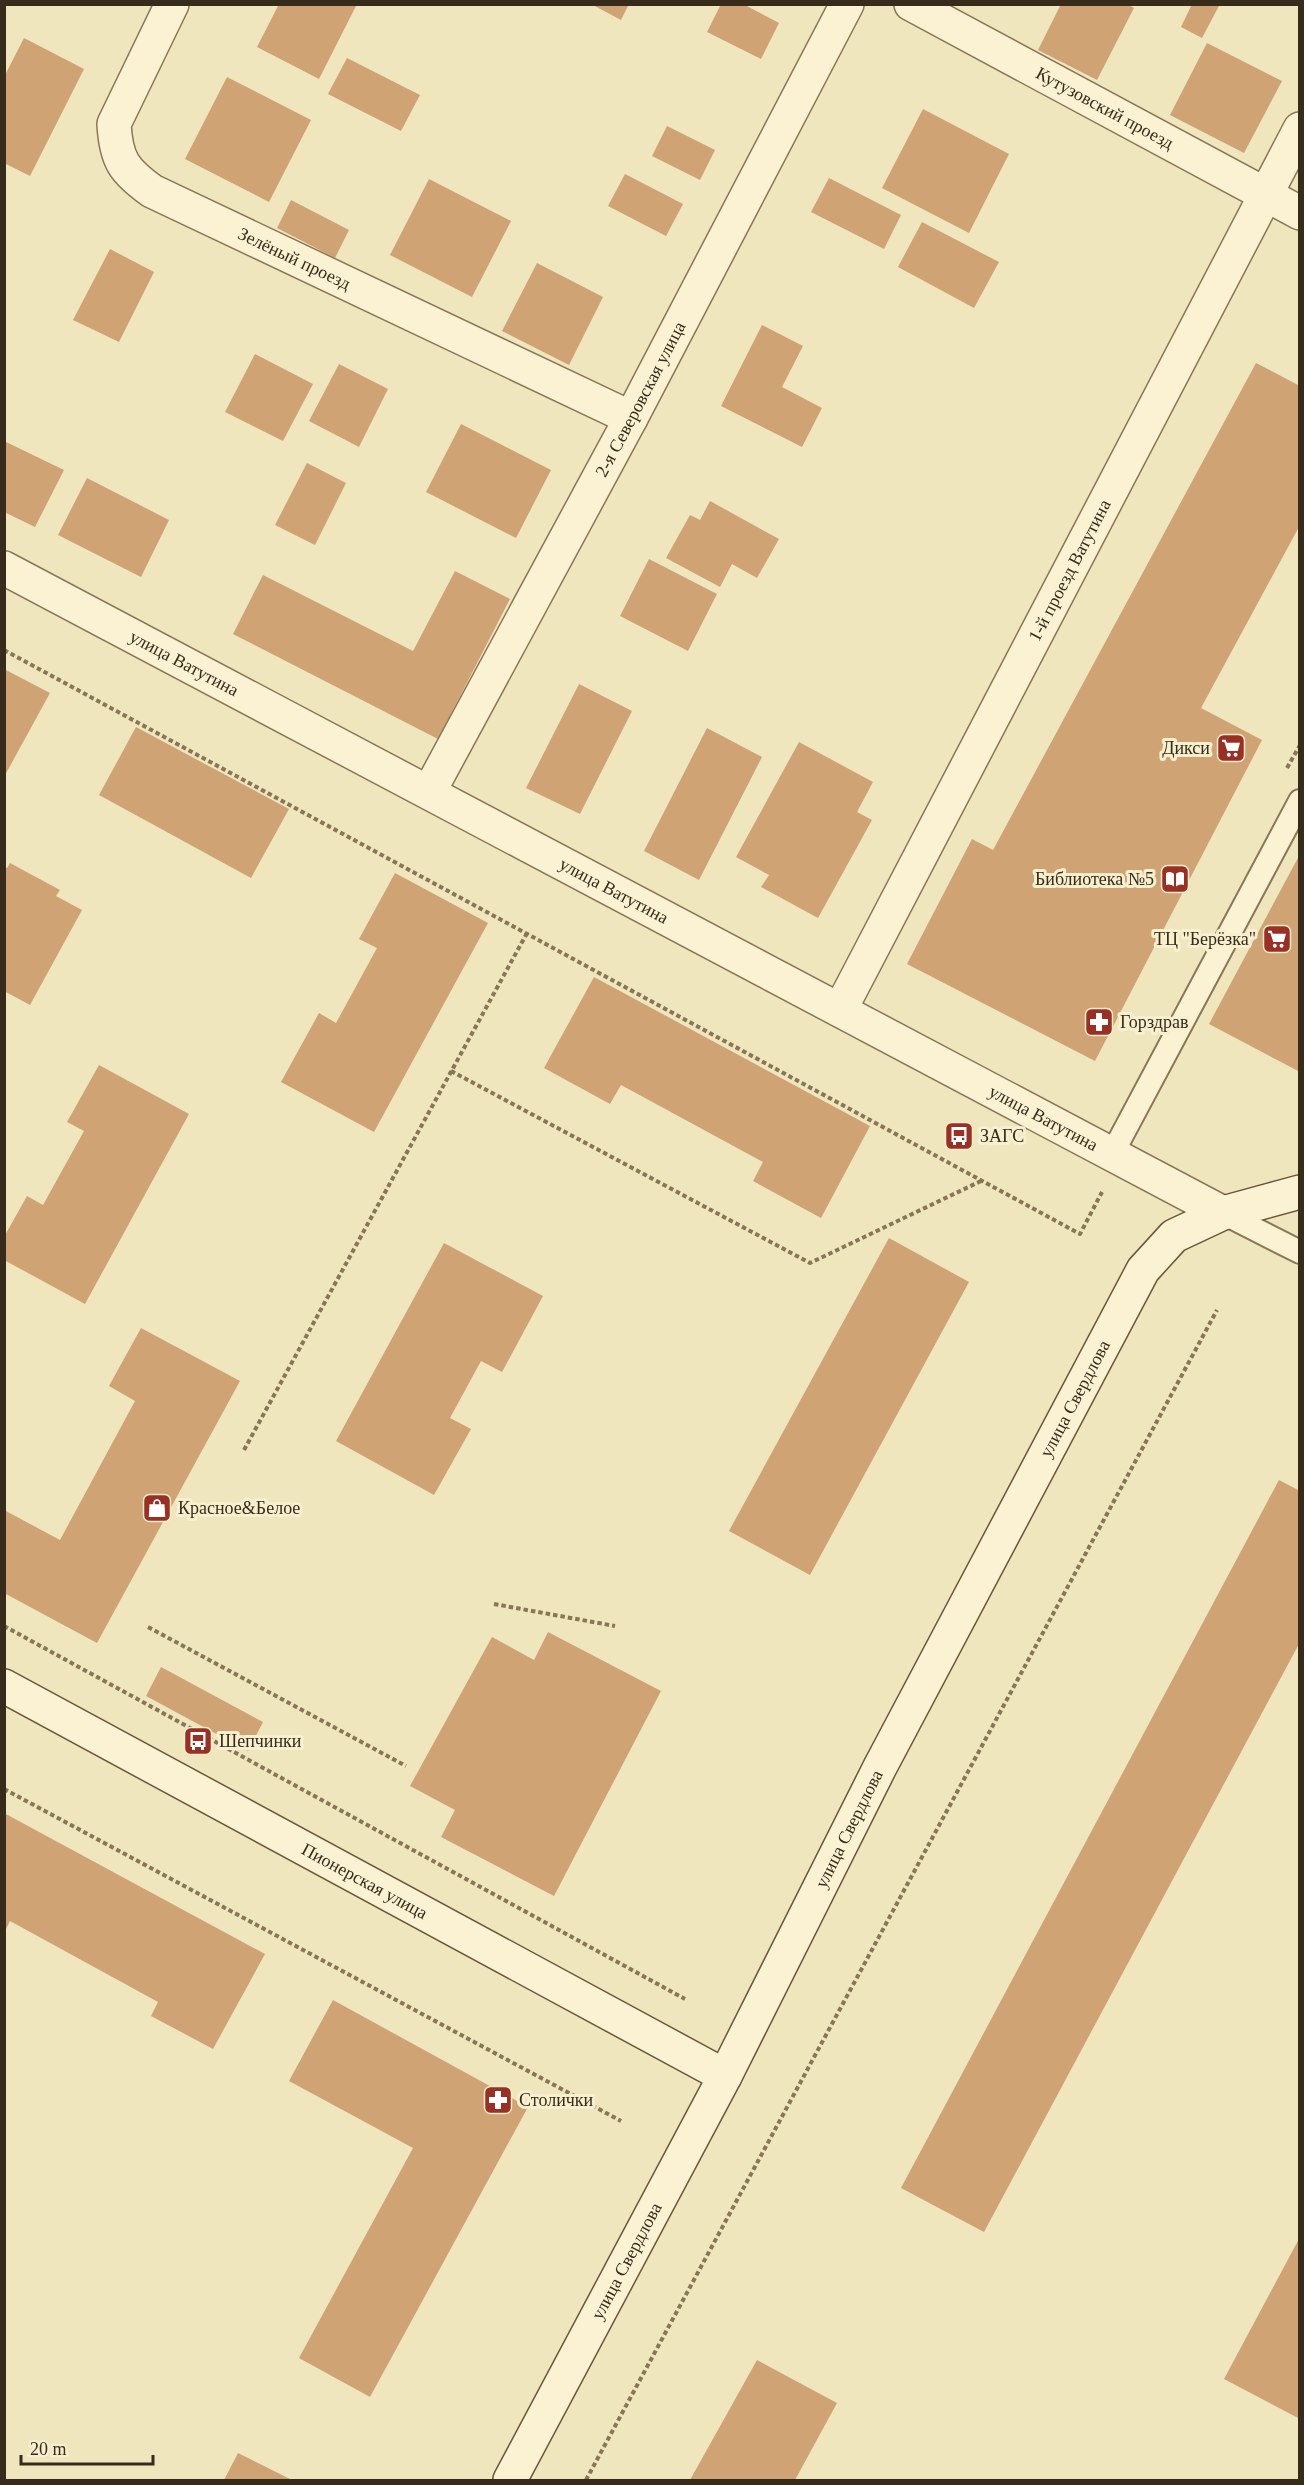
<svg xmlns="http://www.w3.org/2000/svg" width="1304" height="2485" font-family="Georgia,serif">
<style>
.building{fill:#cfa373}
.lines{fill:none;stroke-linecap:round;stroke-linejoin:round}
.lane-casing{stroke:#897656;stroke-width:26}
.street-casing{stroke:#897656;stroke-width:36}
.secondary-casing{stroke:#6a573a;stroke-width:36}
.path{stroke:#897656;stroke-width:4;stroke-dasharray:4.5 3;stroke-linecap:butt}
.lane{stroke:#faf2d2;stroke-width:22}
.street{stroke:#faf2d2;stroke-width:33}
.secondary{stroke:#faf2d2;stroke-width:33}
.labels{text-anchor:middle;stroke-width:6;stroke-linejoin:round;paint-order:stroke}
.street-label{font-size:18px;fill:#372c1c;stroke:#f7efce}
.poi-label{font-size:18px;fill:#372c1c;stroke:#f7efce;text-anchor:start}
</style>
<rect width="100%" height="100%" fill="#efe6be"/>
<g class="building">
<path d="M 279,4 L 357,4 L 319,79 L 257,47 Z"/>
<path d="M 591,4 L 629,4 L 621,20 Z"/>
<path d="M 721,4 L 743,4 L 779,23 L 761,59 L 707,32 Z"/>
<path d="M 1061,4 L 1127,4 L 1134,8 L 1097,80 L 1038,50 Z"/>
<path d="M 1192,4 L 1220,4 L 1202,38 L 1181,27 Z"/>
<path d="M 24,38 L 84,69 L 30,176 L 4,163 L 4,77 Z"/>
<path d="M 1207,43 L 1282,81 L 1244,153 L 1170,115 Z"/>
<path d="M 347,58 L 420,95 L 401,131 L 328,94 Z"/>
<path d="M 227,77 L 311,120 L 269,202 L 185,159 Z"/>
<path d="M 923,109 L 1009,154 L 969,233 L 882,188 Z"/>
<path d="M 667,126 L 715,150 L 700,180 L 652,156 Z"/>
<path d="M 625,174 L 683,204 L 666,236 L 608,206 Z"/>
<path d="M 829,178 L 901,215 L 884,249 L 811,212 Z"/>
<path d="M 429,179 L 511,221 L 472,297 L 390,255 Z"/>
<path d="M 291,200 L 349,230 L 335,258 L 277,228 Z"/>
<path d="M 922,222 L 999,262 L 974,308 L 898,267 Z"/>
<path d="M 110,249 L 154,272 L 119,342 L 73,320 Z"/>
<path d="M 537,263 L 603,297 L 569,365 L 502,331 Z"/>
<path d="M 762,325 L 803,346 L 782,387 L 822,408 L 802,447 L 721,406 Z"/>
<path d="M 255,354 L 313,384 L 283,441 L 225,412 Z"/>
<path d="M 1256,363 L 1300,386 L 1300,525 L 1201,708 L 1262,740 L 1095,1061 L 907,964 L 972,839 L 993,850 Z"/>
<path d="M 339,364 L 388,389 L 359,447 L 309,421 Z"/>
<path d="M 461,424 L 551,470 L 516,538 L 426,492 Z"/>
<path d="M 4,441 L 64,470 L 35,527 L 4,512 Z"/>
<path d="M 307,463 L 346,483 L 315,545 L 275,525 Z"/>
<path d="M 87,478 L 169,520 L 141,577 L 58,535 Z"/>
<path d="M 710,501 L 779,539 L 757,578 L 732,564 L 720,587 L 666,558 L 690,515 L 700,520 Z"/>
<path d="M 649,559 L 717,594 L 688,651 L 620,616 Z"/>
<path d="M 455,571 L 510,599 L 438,739 L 233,634 L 263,575 L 413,651 Z"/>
<path d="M 4,669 L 50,693 L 4,777 Z"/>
<path d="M 579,684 L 632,711 L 580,814 L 526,788 Z"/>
<path d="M 136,727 L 289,809 L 251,878 L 99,795 Z"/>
<path d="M 707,728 L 762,757 L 699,880 L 644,851 Z"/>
<path d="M 799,742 L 873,782 L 857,812 L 872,820 L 818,918 L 761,887 L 769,875 L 736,857 Z"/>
<path d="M 1300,854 L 1300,1072 L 1209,1024 Z"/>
<path d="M 10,863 L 60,890 L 56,896 L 82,910 L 30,1005 L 4,991 L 4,867 L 7,868 Z"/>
<path d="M 395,873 L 488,923 L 374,1132 L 281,1082 L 319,1013 L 336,1023 L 377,948 L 359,939 Z"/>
<path d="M 594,977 L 870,1126 L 821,1218 L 753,1181 L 763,1162 L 621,1085 L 610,1104 L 544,1068 Z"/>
<path d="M 99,1065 L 189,1114 L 85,1304 L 4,1260 L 4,1237 L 27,1196 L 43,1205 L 84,1131 L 67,1122 Z"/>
<path d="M 889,1238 L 969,1282 L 810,1575 L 729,1531 Z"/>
<path d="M 444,1243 L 543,1296 L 502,1372 L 481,1361 L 450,1418 L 471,1429 L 434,1495 L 336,1441 Z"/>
<path d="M 141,1328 L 240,1381 L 97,1643 L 4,1593 L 4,1510 L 60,1540 L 135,1401 L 109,1386 Z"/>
<path d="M 1279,1480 L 1300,1491 L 1300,1642 L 984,2232 L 901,2188 Z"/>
<path d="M 548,1632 L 661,1691 L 554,1896 L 441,1837 L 455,1810 L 410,1786 L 492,1637 L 534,1660 Z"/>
<path d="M 161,1667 L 263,1722 L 248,1751 L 146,1696 Z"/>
<path d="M 4,1813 L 265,1954 L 213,2049 L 151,2016 L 158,2002 L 10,1921 L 4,1933 Z"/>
<path d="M 333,2000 L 528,2107 L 370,2397 L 299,2358 L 413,2148 L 289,2081 Z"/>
<path d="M 1300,2237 L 1300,2419 L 1224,2379 Z"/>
<path d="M 757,2360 L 837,2403 L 795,2480 L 690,2480 Z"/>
<path d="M 238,2453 L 292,2480 L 224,2480 Z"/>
</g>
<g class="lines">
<g class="lane-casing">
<g id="lane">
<path d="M 1112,1154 L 1300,801"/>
<path d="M 1223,1213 L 1300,1252"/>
</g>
</g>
<g class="street-casing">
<g id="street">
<path id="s1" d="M 172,4 L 114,124 C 116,160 124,171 152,191 L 631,418"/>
<path id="s2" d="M 911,4 L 1300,213"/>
<path id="s3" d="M 4,568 L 1223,1213"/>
<path id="s4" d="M 429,792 L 631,418 L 847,4"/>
<path id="s5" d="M 840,1010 L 1300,129"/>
</g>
</g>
<g class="secondary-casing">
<g id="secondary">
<path id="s6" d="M 4,1686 L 725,2076"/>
<path id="s7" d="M 510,2480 L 725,2076 L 880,1767 L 1143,1270 L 1174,1236 L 1223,1213 L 1300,1192"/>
</g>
</g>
<g class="path">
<path d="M 4,650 L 1080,1234 L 1102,1192"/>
<path d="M 1287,768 L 1300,745"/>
<path d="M 451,1071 L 810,1263 L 981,1181"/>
<path d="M 244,1450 L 527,933"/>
<path d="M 494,1604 L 615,1626"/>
<path d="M 4,1626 L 685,1999"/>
<path d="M 148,1627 L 406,1766"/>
<path d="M 4,1789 L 621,2121"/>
<path d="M 586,2480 L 1217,1310"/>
</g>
<use href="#lane" class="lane"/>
<use href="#street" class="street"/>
<use href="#secondary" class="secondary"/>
</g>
<defs>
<g id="supermarket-square" transform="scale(1.5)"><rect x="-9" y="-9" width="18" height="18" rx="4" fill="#9a3024" stroke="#f7efce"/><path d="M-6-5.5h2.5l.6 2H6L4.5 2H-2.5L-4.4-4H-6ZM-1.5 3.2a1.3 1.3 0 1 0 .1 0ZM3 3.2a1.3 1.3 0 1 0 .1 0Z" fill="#fff"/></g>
<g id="library-square" transform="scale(1.5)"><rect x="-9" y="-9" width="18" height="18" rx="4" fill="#9a3024" stroke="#f7efce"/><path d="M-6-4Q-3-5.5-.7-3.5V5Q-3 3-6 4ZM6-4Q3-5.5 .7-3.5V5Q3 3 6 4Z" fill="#fff"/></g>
<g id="pharmacy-square" transform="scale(1.5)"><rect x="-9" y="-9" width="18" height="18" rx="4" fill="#9a3024" stroke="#f7efce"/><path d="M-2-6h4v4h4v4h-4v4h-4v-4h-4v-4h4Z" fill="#fff"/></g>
<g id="bus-square" transform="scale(1.5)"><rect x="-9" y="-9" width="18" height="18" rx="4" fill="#9a3024" stroke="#f7efce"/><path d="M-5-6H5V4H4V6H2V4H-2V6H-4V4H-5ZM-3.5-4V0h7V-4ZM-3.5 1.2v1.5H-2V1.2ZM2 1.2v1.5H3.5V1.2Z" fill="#fff"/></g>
<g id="shop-square" transform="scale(1.5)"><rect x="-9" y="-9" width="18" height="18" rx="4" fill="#9a3024" stroke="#f7efce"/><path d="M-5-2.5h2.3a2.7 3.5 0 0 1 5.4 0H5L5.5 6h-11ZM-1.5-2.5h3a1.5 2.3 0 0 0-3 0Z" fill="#fff"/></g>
</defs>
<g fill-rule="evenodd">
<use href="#supermarket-square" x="1231" y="748"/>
<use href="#library-square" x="1175" y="879"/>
<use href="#supermarket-square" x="1277" y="939"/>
<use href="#pharmacy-square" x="1099" y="1022"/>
<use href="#bus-square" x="959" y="1136"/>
<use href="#shop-square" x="157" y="1508"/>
<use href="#bus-square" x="198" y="1741"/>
<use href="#pharmacy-square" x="498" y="2100"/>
</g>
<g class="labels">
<g class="street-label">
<text dy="6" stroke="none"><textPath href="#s2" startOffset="220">Кутузовский проезд</textPath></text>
<text dy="6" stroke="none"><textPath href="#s1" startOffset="372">Зелёный проезд</textPath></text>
<text dy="6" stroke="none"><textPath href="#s4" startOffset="446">2-я Северовская улица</textPath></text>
<text dy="6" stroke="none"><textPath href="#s5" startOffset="496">1-й проезд Ватутина</textPath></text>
<text dy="6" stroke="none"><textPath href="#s3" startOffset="204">улица Ватутина</textPath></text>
<text dy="6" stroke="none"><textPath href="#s3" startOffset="690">улица Ватутина</textPath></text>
<text dy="6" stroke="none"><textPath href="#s3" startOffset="1176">улица Ватутина</textPath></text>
<text dy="6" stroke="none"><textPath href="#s7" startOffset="1220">улица Свердлова</textPath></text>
<text dy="6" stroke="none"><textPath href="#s7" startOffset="734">улица Свердлова</textPath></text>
<text dy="6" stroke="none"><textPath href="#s6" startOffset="410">Пионерская улица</textPath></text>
<text dy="6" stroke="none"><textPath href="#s7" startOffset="248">улица Свердлова</textPath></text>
</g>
<g class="poi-label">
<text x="1210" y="754" text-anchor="end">Дикси</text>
<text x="1154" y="885" text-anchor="end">Библиотека №5</text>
<text x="1256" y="945" text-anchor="end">ТЦ "Берёзка"</text>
<text x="1120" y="1028">Горздрав</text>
<text x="980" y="1142">ЗАГС</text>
<text x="178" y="1514">Красное&amp;Белое</text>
<text x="219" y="1747">Шепчинки</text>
<text x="519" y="2106">Столички</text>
</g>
</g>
<rect width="1304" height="2485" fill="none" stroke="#372c1c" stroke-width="12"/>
<path d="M21 2455v9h132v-9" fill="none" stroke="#372c1c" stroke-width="3"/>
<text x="30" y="2455" font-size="18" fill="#372c1c" stroke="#f7efce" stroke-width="4.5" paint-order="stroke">20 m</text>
</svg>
